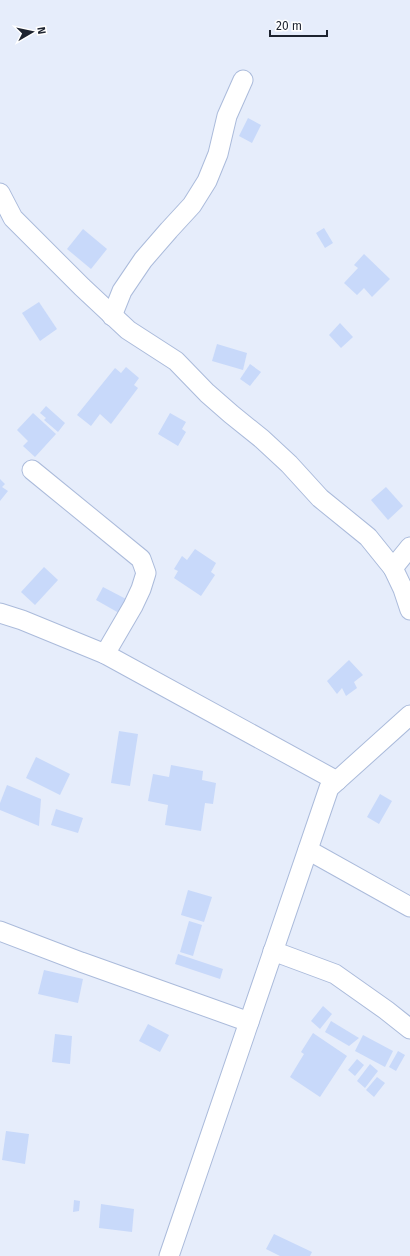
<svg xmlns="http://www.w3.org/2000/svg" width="410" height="1256" font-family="'Fira Sans',sans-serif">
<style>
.building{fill:#c8d9fa}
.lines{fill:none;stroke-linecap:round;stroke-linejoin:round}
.minor-casing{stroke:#abbbdb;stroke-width:21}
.minor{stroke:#fff;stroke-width:19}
</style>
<rect width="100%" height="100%" fill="#e6edfb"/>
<g class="building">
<path d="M 248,118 L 261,125 L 252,143 L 239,136 Z"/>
<path d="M 324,228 L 333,243 L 325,248 L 316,233 Z"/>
<path d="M 83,229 L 107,249 L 91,269 L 67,249 Z"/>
<path d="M 364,254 L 390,279 L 372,297 L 364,288 L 357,295 L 344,283 L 358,268 L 354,265 Z"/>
<path d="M 39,302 L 57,329 L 40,341 L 22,313 Z"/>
<path d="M 340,323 L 353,337 L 341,348 L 329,335 Z"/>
<path d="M 217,344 L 247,353 L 243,370 L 212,361 Z"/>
<path d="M 250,364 L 261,372 L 250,386 L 240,379 Z"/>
<path d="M 126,367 L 139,378 L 134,385 L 138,388 L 111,424 L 100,414 L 91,426 L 77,415 L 115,368 L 121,373 Z"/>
<path d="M 46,406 L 65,423 L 58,432 L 44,420 L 46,418 L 40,413 Z"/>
<path d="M 33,413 L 56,434 L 35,457 L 23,446 L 28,441 L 17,430 Z"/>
<path d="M 170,413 L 186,422 L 182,429 L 186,432 L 178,446 L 158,434 Z"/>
<path d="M 0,479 L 5,484 L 2,487 L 8,491 L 0,501 Z"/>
<path d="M 386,487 L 403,506 L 388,520 L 371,500 Z"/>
<path d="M 195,549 L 216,563 L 211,572 L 215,575 L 201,596 L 174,578 L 178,571 L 174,569 L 182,556 L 187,560 Z"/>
<path d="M 44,567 L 58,580 L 35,605 L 21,592 Z"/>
<path d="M 103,587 L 126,599 L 119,613 L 96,600 Z"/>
<path d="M 349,660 L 363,675 L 354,682 L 357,688 L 346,696 L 342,688 L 337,694 L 327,681 Z"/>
<path d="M 119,731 L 138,734 L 130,786 L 111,783 Z"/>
<path d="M 36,757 L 70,774 L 60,795 L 26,778 Z"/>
<path d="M 171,765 L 203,771 L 202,780 L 216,783 L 213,804 L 205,803 L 201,831 L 165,825 L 168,805 L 148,801 L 153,774 L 169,777 Z"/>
<path d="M 7,785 L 41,799 L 39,826 L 0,810 L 0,803 Z"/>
<path d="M 380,794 L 392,801 L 379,824 L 367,817 Z"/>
<path d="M 56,809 L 83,818 L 78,833 L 51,825 Z"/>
<path d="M 188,890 L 212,897 L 204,922 L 181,915 Z"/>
<path d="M 189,921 L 202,925 L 193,956 L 180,952 Z"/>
<path d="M 178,954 L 223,969 L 220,979 L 175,964 Z"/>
<path d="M 44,970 L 83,979 L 78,1003 L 38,994 Z"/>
<path d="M 323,1006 L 332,1014 L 320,1029 L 311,1021 Z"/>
<path d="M 331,1021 L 359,1038 L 349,1046 L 325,1032 Z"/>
<path d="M 148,1024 L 169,1035 L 160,1052 L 139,1041 Z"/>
<path d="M 313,1033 L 347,1056 L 320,1097 L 290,1077 L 304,1054 L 301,1052 Z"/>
<path d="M 55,1034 L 72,1036 L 70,1064 L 52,1062 Z"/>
<path d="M 363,1035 L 393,1051 L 385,1067 L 355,1051 Z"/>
<path d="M 398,1051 L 405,1055 L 396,1071 L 389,1067 Z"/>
<path d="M 357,1059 L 364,1065 L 355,1076 L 348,1070 Z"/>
<path d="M 370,1064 L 378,1071 L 365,1088 L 357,1081 Z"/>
<path d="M 377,1077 L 385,1083 L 374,1097 L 366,1090 Z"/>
<path d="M 6,1131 L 29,1134 L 25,1164 L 2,1160 Z"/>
<path d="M 74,1200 L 80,1201 L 79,1211 L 73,1212 Z"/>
<path d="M 101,1204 L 134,1209 L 132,1232 L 99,1228 Z"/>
<path d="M 274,1234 L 312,1252 L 310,1256 L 280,1256 L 266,1249 Z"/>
</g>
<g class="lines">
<g class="minor-casing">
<g id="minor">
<path d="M 0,193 L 13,218 L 82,287 L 128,330 L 176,361 L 207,393 L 231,414 L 262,439 L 289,464 L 320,498 L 368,537 L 393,568"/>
<path d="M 112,316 L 122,291 L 143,260 L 169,230 L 192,205 L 207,181 L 218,154 L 227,116 L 243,80"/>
<path d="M 32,470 L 141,559 L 146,573 L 141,589 L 133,606 L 105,654"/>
<path d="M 410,547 L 393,568 L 403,589 L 410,610"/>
<path d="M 0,613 L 22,620 L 105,654 L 337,781"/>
<path d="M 308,850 L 410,907"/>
<path d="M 0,931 L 81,962 L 249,1022"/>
<path d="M 273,951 L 335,974 L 386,1010 L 410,1029"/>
<path d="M 169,1256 L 329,788 L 410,715"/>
</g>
</g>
<use href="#minor" class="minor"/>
</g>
<g transform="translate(32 32) rotate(81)" stroke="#ffffff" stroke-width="3" paint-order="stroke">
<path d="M0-3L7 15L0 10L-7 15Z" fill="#1d232f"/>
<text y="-6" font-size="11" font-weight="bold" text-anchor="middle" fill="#1d232f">N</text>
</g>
<path d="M270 30v6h57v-6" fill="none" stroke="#1d232f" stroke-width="2"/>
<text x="276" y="30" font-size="12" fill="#1d232f" stroke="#ffffff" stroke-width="3" paint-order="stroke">20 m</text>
</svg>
